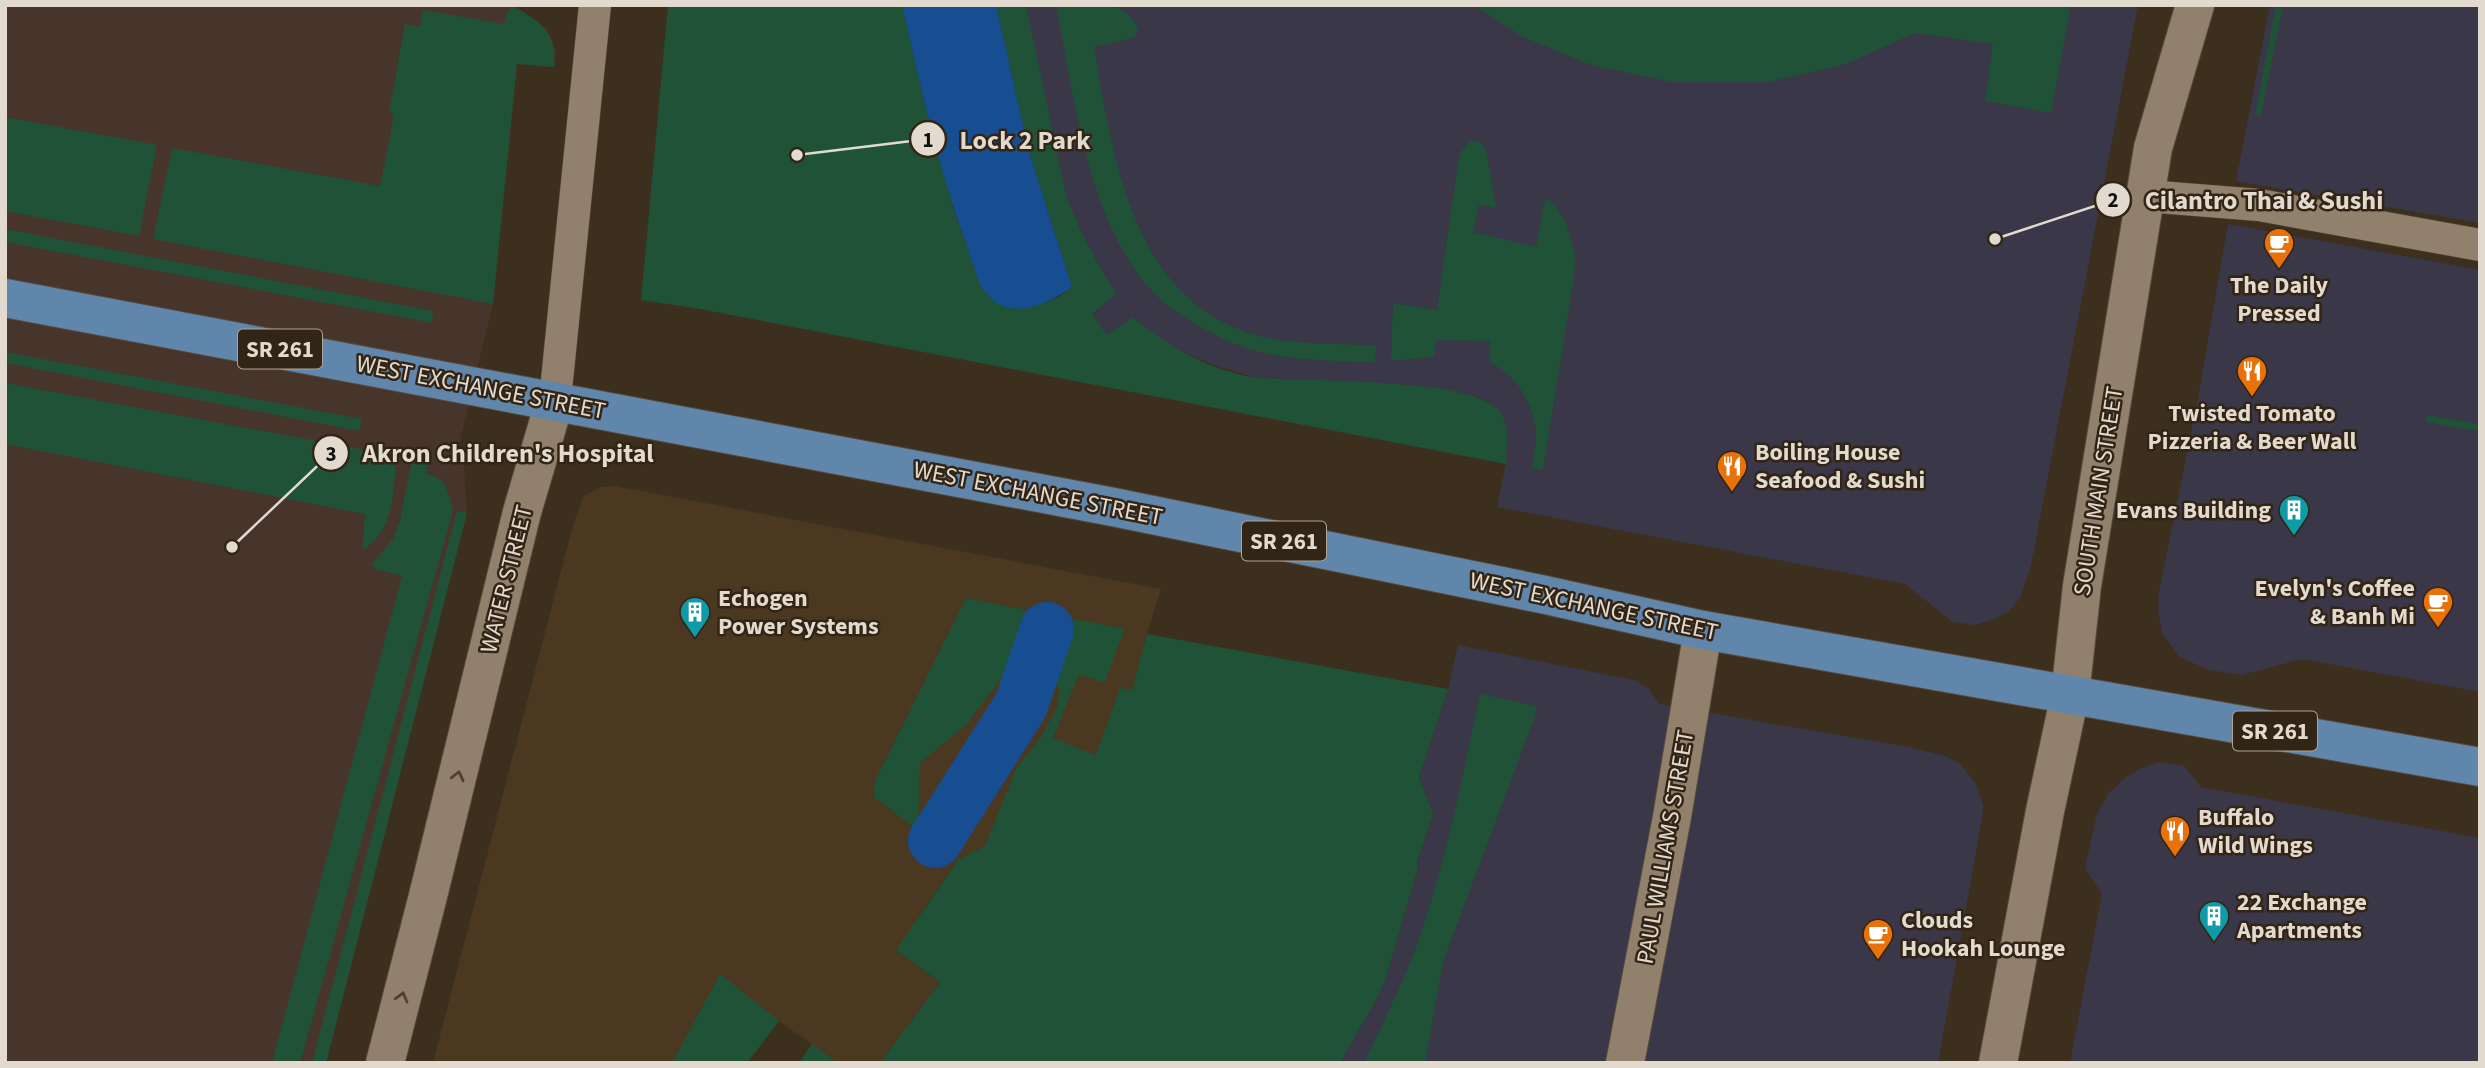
<svg xmlns="http://www.w3.org/2000/svg" width="2485" height="1068" font-family="'Source Sans 3',sans-serif">
<style>
.commercial{fill:#3a3748}
.built{fill:#4b3821}
.medical{fill:#47352c}
.green{fill:#1f5236}
.water{fill:#174d91}
.lines{fill:none;stroke-linecap:round;stroke-linejoin:round}
.canal{stroke:#174d91;stroke-width:54}
.lane-casing{stroke:#564a3b;stroke-width:33}
.street-casing{stroke:#564a3b;stroke-width:40}
.secondary-casing{stroke:#564a3b;stroke-width:40}
.primary-casing{stroke:#564a3b;stroke-width:40}
.lane{stroke:#90806c;stroke-width:32}
.street{stroke:#90806c;stroke-width:38}
.secondary{stroke:#90806c;stroke-width:38}
.primary{stroke:#6186ac;stroke-width:38}
.oneway{stroke:#4f402f}
.labels{text-anchor:middle;stroke-width:5;stroke-linejoin:round;paint-order:stroke}
.shield{fill:#332515;stroke:#aea497;stroke-width:2}
.shield-label{font-size:23px;font-weight:bold;fill:#e3dacf}
.poi-label{font-size:24px;font-weight:bold;fill:#e3dacf;stroke:#332515;text-anchor:start}
.street-label{font-size:24px;fill:#e3dacf;stroke:#332515}
.leader{fill:none;stroke:#e3dacf;stroke-width:2.5}
.callout-dot{fill:#e3dacf;stroke:#332515;stroke-width:2.5}
.mark-label{font-size:21px;text-anchor:middle;font-weight:bold;fill:#111}
.callout-label{font-size:26px;text-anchor:middle;font-weight:bold;fill:#e3dacf;stroke:#332515;stroke-width:5;stroke-linejoin:round;paint-order:stroke}
</style>
<rect width="100%" height="100%" fill="#3d2f1e"/>
<g class="commercial">
<path d="M 996,5 L 2138,5 L 2031,565 L 2020,598 L 2009,611 L 1995,619 L 1974,625 L 1953,622 L 1905,584 L 1497,507 L 1506,463 L 1507,446 L 1505,422 L 1481,398 L 1406,386 L 1253,377 L 1217,366 L 1178,350 L 1160,340 L 1133,317 L 1107,335 L 1091,314 L 1029,152 Z"/>
<path d="M 2270,5 L 2480,5 L 2480,223 L 2236,181 Z"/>
<path d="M 2228,224 L 2480,270 L 2480,692 L 2302,659 L 2241,675 L 2210,670 L 2181,658 L 2162,633 L 2158,610 L 2159,592 L 2197,404 Z"/>
<path d="M 1458,645 L 1634,680 L 1648,688 L 1659,704 L 1908,747 L 1946,756 L 1960,764 L 1976,784 L 1983,805 L 1983,813 L 1938,1063 L 1340,1063 L 1378,997 L 1386,978 L 1417,871 L 1417,864 L 1433,814 L 1419,778 L 1448,689 Z"/>
<path d="M 2160,762 L 2184,766 L 2201,787 L 2480,838 L 2480,1063 L 2070,1063 L 2102,894 L 2085,868 L 2097,814 L 2108,794 L 2126,777 L 2141,768 Z"/>
</g>
<path class="built" d="M 615,486 L 1161,589 L 1147,634 L 1087,858 L 958,860 L 896,950 L 940,982 L 880,1063 L 838,1063 L 779,1021 L 747,1063 L 433,1063 L 573,525 L 584,496 L 600,487 Z"/>
<path class="medical" d="M 5,5 L 514,5 L 547,29 L 556,50 L 554,67 L 517,64 L 493,304 L 456,456 L 464,466 L 467,513 L 326,1063 L 5,1063 Z"/>
<g class="green">
<path d="M 668,5 L 902,5 L 925,104 L 953,207 L 981,286 L 1021,308 L 1057,298 L 1072,287 L 1029,152 L 996,5 L 1026,5 L 1066,195 C 1079,230 1096,262 1116,294 L 1092,314 L 1107,335 L 1133,317 C 1167,345 1211,372 1255,377 C 1302,383 1474,376 1500,412 C 1510,425 1507,448 1506,464 L 700,309 L 641,300 Z"/>
<path d="M 1056,5 C 1070,5 1101,1 1113,6 C 1124,10 1139,21 1138,33 L 1133,38 L 1094,47 C 1113,158 1133,307 1264,337 C 1300,345 1338,344 1376,345 L 1375,362 C 1337,361 1298,361 1259,352 C 1239,347 1219,338 1201,327 C 1183,317 1164,305 1150,289 C 1087,219 1074,95 1056,5 Z"/>
<path d="M 1474,5 L 2071,5 L 2051,113 L 1985,101 L 1993,44 L 1915,33 L 1846,64 L 1768,82 L 1672,82 L 1591,65 L 1523,37 Z"/>
<path d="M 2276,5 L 2283,5 L 2261,116 L 2255,115 Z"/>
<path d="M 514,7 C 542,22 557,33 554,67 L 517,64 L 493,304 L 153,239 L 172,148 L 380,186 L 394,115 L 389,112 L 405,24 L 420,27 L 423,10 L 504,24 L 508,10 Z"/>
<path d="M 5,117 L 157,145 L 139,236 L 5,211 Z"/>
<path d="M 1469,141 L 1478,141 L 1486,148 L 1496,208 L 1479,205 L 1473,232 L 1536,247 L 1545,198 L 1554,204 L 1566,222 L 1575,255 L 1574,277 L 1543,470 L 1532,468 C 1533,457 1536,446 1536,435 C 1535,406 1516,373 1490,363 L 1490,341 L 1436,340 L 1434,357 L 1391,361 L 1393,303 L 1437,310 L 1458,163 L 1461,152 Z"/>
<path d="M 5,229 L 433,311 L 432,323 L 5,242 Z"/>
<path d="M 5,352 L 362,419 L 359,431 L 5,363 Z"/>
<path d="M 5,383 L 397,456 C 393,489 395,533 362,550 L 365,514 L 5,444 Z"/>
<path d="M 2427,415 L 2480,424 L 2480,431 L 2426,422 Z"/>
<path d="M 412,460 L 428,462 L 426,474 C 448,479 447,490 453,510 L 300,1063 L 272,1063 L 402,576 L 376,569 L 371,565 L 393,539 L 400,521 Z"/>
<path d="M 457,511 L 467,513 L 326,1063 L 312,1063 Z"/>
<path d="M 966,598 L 1125,629 L 1104,683 L 1079,674 L 1053,738 L 1096,755 L 1120,688 L 1132,690 L 1147,634 L 1448,689 L 1419,778 L 1433,814 L 1417,863 L 1417,871 L 1386,978 L 1378,997 L 1340,1063 L 880,1063 L 940,982 L 896,950 L 958,860 L 985,846 L 1017,767 L 1041,737 L 1058,706 L 1059,688 L 1052,678 L 1042,671 L 1026,667 L 1014,670 L 1000,680 L 967,724 L 920,763 L 918,830 L 874,797 L 875,781 Z"/>
<path d="M 1480,694 L 1537,706 L 1534,719 L 1443,962 L 1425,1063 L 1364,1063 C 1385,1019 1407,975 1422,930 C 1448,853 1463,773 1480,694 Z"/>
<path d="M 720,974 L 779,1021 L 747,1063 L 672,1063 Z"/>
<path d="M 812,1044 L 815,1046 L 838,1063 L 799,1063 Z"/>
</g>
<path class="water" d="M 902,5 L 996,5 L 1029,152 L 1072,287 C 1054,300 1025,315 1003,306 C 994,302 984,292 980,284 C 974,269 969,253 964,238 C 937,163 920,83 902,5 Z"/>
<g class="lines">
<path class="canal" d="M 935,841 L 1021,705 L 1047,629"/>
<g class="lane-casing">
<g id="lane">
<path d="M 2146,196 L 2259,205 L 2480,245"/>
<path d="M 555,400 L 595,5"/>
</g>
</g>
<g class="street-casing">
<g id="street">
<path d="M 385,1063 L 428,896 L 522,512 L 555,400"/>
<path d="M 1625,1063 L 1672,817 L 1703,630"/>
</g>
</g>
<g class="secondary-casing">
<path id="secondary" d="M 1998,1063 L 2045,811 L 2070,695 L 2082,586 L 2153,148 L 2195,5"/>
</g>
<g class="primary-casing">
<path id="primary" d="M 5,298 L 1113,507 L 1541,594 L 1703,630 L 2480,767"/>
</g>
<use href="#lane" class="lane"/>
<use href="#street" class="street"/>
<use href="#secondary" class="secondary"/>
<use href="#primary" class="primary"/>
</g>
<defs><path id="oneway-chevron" d="M-2-3.5L2.5 0L-2 3.5" fill="none" stroke-width="1.6" stroke-linecap="round" stroke-linejoin="round" transform="scale(1.75)"/></defs>
<g class="oneway">
<use href="#oneway-chevron" transform="translate(458 776) rotate(-76)"/>
<use href="#oneway-chevron" transform="translate(402 997) rotate(-75)"/>
</g>
<defs>
<g id="cafe-pin" transform="scale(1.575)"><path d="M0 17L-7.5 6A9.5 9.5 0 1 1 7.5 6Z" fill="#e8710a" stroke="#332515"/><path d="M-5.5-4.5H6V0H3Q3 3.5 0 3.5H-2.5Q-5.5 3.5-5.5 0ZM3-3.2v2h1.7v-2ZM-6 4.5H4V6H-6Z" fill="#fff"/></g>
<g id="restaurant-pin" transform="scale(1.575)"><path d="M0 17L-7.5 6A9.5 9.5 0 1 1 7.5 6Z" fill="#e8710a" stroke="#332515"/><path d="M-5-6h1v4h1v-4h1v4h1v-4h1v5L-1.5 .5V6h-2V.5L-5-1ZM5-6V6H3V1.5H1.5Q1.5-4 5-6Z" fill="#fff"/></g>
<g id="building-pin" transform="scale(1.575)"><path d="M0 17L-7.5 6A9.5 9.5 0 1 1 7.5 6Z" fill="#0f9aa8" stroke="#332515"/><path d="M-4-6H4V6H1V3H-1V6H-4ZM-2.5-4.3h1.7v1.8h-1.7ZM.8-4.3h1.7v1.8H.8ZM-2.5-1h1.7V.8h-1.7ZM.8-1h1.7V.8H.8Z" fill="#fff"/></g>
</defs>
<g fill-rule="evenodd">
<use href="#cafe-pin" x="2279" y="243"/>
<use href="#restaurant-pin" x="2252" y="371"/>
<use href="#restaurant-pin" x="1732" y="466"/>
<use href="#building-pin" x="2294" y="510"/>
<use href="#cafe-pin" x="2438" y="602"/>
<use href="#building-pin" x="695" y="612"/>
<use href="#restaurant-pin" x="2175" y="831"/>
<use href="#building-pin" x="2214" y="916"/>
<use href="#cafe-pin" x="1878" y="934"/>
</g>
<g class="labels">
<g class="shield">
<rect x="238" y="329.5" width="84" height="39" rx="5"/>
<rect x="1242" y="521.5" width="84" height="39" rx="5"/>
<rect x="2233" y="711.5" width="84" height="39" rx="5"/>
</g>
<g class="shield-label">
<text x="280" y="357">SR 261</text>
<text x="1284" y="549">SR 261</text>
<text x="2275" y="739">SR 261</text>
</g>
<g class="poi-label">
<text x="2279" y="293" text-anchor="middle">The Daily<tspan x="2279" dy="28">Pressed</tspan></text>
<text x="2252" y="421" text-anchor="middle">Twisted Tomato<tspan x="2252" dy="28">Pizzeria &amp; Beer Wall</tspan></text>
<text x="1755" y="460">Boiling House<tspan x="1755" dy="28">Seafood &amp; Sushi</tspan></text>
<text x="2271" y="518" text-anchor="end">Evans Building</text>
<text x="2415" y="596" text-anchor="end">Evelyn's Coffee<tspan x="2415" dy="28">&amp; Banh Mi</tspan></text>
<text x="718" y="606">Echogen<tspan x="718" dy="28">Power Systems</tspan></text>
<text x="2198" y="825">Buffalo<tspan x="2198" dy="28">Wild Wings</tspan></text>
<text x="2237" y="910">22 Exchange<tspan x="2237" dy="28">Apartments</tspan></text>
<text x="1901" y="928">Clouds<tspan x="1901" dy="28">Hookah Lounge</tspan></text>
</g>
<g class="street-label">
<text transform="translate(481 387) rotate(11)" y="8">WEST EXCHANGE STREET</text>
<text transform="translate(2098 491) rotate(-81)" y="8">SOUTH MAIN STREET</text>
<text transform="translate(1038 493) rotate(11)" y="8">WEST EXCHANGE STREET</text>
<text transform="translate(506 579) rotate(-76)" y="8">WATER STREET</text>
<text transform="translate(1594 606) rotate(12)" y="8">WEST EXCHANGE STREET</text>
<text transform="translate(1665 847) rotate(-80)" y="8">PAUL WILLIAMS STREET</text>
</g>
</g>
<path class="leader" d="M797 155L928 139M1995 239L2113 200M232 547L331 453"/>
<g class="callout-dot">
<circle cx="797" cy="155" r="7"/>
<circle cx="1995" cy="239" r="7"/>
<circle cx="232" cy="547" r="7"/>
<circle cx="928" cy="139" r="18"/>
<circle cx="2113" cy="200" r="18"/>
<circle cx="331" cy="453" r="18"/>
</g>
<g class="mark-label">
<text x="928" y="147">1</text>
<text x="2113" y="207">2</text>
<text x="331" y="461">3</text>
</g>
<g class="callout-label">
<text x="1025" y="149">Lock 2 Park</text>
<text x="2264" y="209">Cilantro Thai &amp; Sushi</text>
<text x="508" y="462">Akron Children's Hospital</text>
</g>
<rect width="2485" height="1068" fill="none" stroke="#e3dacf" stroke-width="14"/>
</svg>
